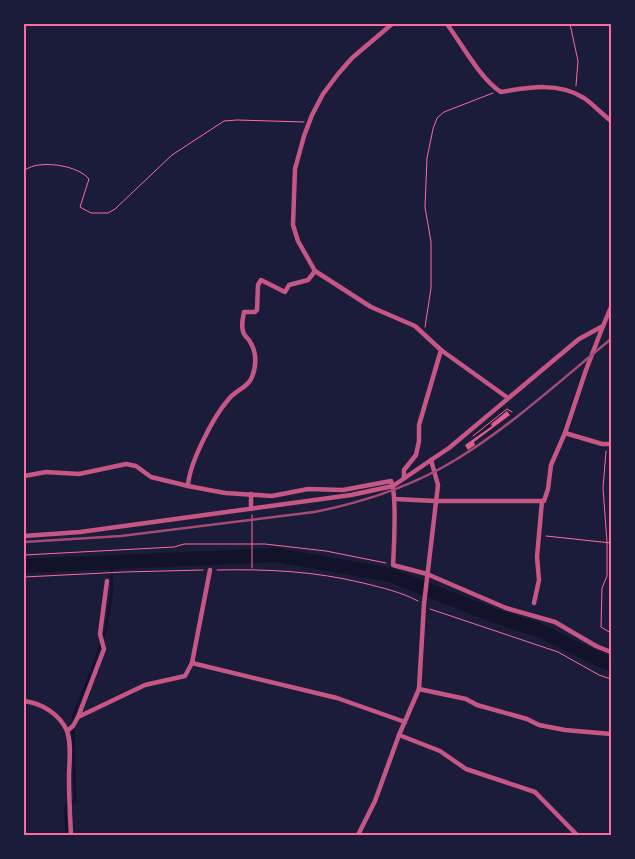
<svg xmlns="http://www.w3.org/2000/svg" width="635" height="859" font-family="'Space Grotesk',sans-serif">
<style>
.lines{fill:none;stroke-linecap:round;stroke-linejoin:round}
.stream{stroke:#12122b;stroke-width:2.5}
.river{stroke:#12122b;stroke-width:14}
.building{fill:#dd5f8e}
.path{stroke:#ff6b9d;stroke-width:1}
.minor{stroke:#c65784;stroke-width:4.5}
.rail{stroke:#a44b75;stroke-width:2.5}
.neatline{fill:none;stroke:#ff6b9d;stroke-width:2}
</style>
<rect width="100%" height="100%" fill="#1b1b3a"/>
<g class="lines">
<path class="stream" d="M 67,835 L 65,806 L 75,801 L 73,716 L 88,680 L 106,630 L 112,590 L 111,561"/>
<path class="river" d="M 24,566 L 277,555 L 390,575 L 495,616 L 539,630 L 595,658 L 611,664"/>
</g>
<path class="building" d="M 507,411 L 510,415 L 474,442 L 475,445 L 468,450 L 465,445 L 492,426 L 491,424 Z"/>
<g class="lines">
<g class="path">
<path d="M 570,24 L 578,61 L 576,86"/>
<path d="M 24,170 C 29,168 34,165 39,165 C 54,163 79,167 89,179 L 80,207 L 91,213 L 108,213 L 115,209 L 172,155 L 224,121 L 237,120 L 304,122"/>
<path d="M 425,327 L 431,288 L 431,242 L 425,207 L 427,158 L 433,129 L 437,118 L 444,112 L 493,93"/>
<path d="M 473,436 L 507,409 L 512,412"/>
<path d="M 606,451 L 603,488 L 607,542 L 607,576 L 602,588 L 601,627 L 611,633"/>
<path d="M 546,536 L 611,543"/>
<path d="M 24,555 L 174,547 L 184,544 L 265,544 L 326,551 L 386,563"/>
<path d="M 252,568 L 252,515"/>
<path d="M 217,570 C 267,569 314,571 363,583 C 383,588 401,592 418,601"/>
<path d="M 24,577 L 124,572 L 203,570"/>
<path d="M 430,609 L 558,652 L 599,675 L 611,679"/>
</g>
<g class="minor">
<path d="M 392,24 L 352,58 L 338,74 L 323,94 L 312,115 L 304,136 L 295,169 L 293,225 L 298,241 L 315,271 L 371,307 L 415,326 L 441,350 L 508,398"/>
<path d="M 447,24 C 461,43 481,80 501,92 C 530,87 559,82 584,98 C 594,105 602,114 611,121"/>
<path d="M 565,433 L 602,444 L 611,444"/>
<path d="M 24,476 L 46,472 L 79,474 L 126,464 L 136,466 L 151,477 L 188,486 L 225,493 L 272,496 L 308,489 L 343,490 L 391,481 C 397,494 394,547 393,565 L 427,574 L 506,608 L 555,622 L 596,646 L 611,652"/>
<path d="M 404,478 L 404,470 L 416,455 L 419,441 L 419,425 L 441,350"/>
<path d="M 188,486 C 189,464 213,417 228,400 C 235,390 248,388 252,377 C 257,364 257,352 249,340 C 247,338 243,334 243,331 C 241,325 243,317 244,312 L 255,312 L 257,310 L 258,285 L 261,280 L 285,292 L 289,285 L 308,280 L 315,271"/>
<path d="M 394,499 L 436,501 L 544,501 L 548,489 L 551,465 L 565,433 L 586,370 L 603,326"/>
<path d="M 251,509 L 251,494"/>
<path d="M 24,536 L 80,532 L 351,495 L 393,486 L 431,460 L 449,448 L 579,339 L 603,326 L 611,307"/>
<path d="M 534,603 L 539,580 L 537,557 L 542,501"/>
<path d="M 192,663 L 337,698 L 405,722"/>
<path d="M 419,689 L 466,699 L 477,705 L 527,719 L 539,725 L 565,730 L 611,734"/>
<path d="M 24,701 C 41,703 60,714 67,731 C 72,745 69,762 69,777 C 69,796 70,816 71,835"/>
<path d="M 78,717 L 104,649 L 100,634 L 107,581"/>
<path d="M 67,731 L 73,726 L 78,717 L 145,685 L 185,676 L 192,663 L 210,570"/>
<path d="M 399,735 L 440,751 L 466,769 L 535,792 L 577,835"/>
<path d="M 358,835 L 375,801 L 399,735 L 419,689 L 424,604 L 438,485 L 431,460"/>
</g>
<path class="rail" d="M 24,542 L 121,536 L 314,512 C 365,502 413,486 457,459 C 511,426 562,379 611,339"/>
</g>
<rect width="635" height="859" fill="none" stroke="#1b1b3a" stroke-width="50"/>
<rect x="25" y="25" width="585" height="809" class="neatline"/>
</svg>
